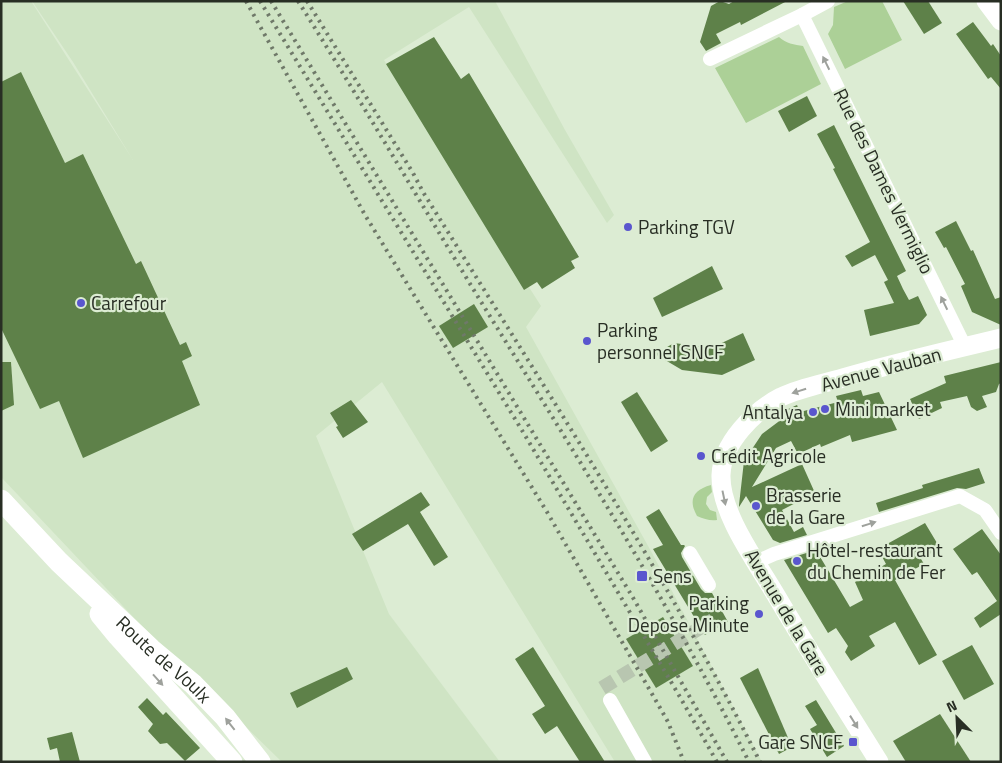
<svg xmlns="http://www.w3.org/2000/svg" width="1002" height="763" font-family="'Titillium Web',sans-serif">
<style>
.built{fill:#cfe4c4}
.green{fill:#acd097}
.building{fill:#5e8149}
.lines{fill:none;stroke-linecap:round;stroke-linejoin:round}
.street-tunnel{stroke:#b8c6b0;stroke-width:14;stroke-dasharray:14 7;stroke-linecap:butt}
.street{stroke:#fff;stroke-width:14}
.secondary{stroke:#fff;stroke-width:19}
.primary{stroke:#fff;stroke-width:21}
.rail{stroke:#6f7969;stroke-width:4;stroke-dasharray:2.5 5;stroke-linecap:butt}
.oneway{fill:#9ea19c}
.poi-dot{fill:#5a56ce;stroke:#dcecd3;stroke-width:2}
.labels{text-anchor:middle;stroke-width:4.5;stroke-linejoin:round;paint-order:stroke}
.street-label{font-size:19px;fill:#282e24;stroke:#dcecd3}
.poi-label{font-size:19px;fill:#282e24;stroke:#dcecd3;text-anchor:start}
</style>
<rect width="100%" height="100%" fill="#dcecd3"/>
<path class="built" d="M 1,1 L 31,1 L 133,160 L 73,62 L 32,1 L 495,1 L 565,130 L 614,215 L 607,223 L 469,7 L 384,60 L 541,306 L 526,327 L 652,553 L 762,762 L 615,762 L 382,382 L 316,436 L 389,614 L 500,762 L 282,762 L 139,623 L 1,477 Z"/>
<g class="green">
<path d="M 848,1 L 882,1 L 902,40 L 845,69 L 828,34 L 833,25 L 834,7 Z"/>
<path d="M 779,37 C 785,43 795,45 803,46 L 821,84 L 746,123 L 715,68 Z"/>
<path d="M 711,485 L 712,492 L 707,497 L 706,504 L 710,510 L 716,512 L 717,520 C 710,521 704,519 697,516 C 688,500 693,490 711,485 Z"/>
</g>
<g class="building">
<path d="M 720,1 L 729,4 L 734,1 L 787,1 L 741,25 L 740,22 L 716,34 L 721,43 L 706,51 L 700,42 L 711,6 Z"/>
<path d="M 903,1 L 928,1 L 942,23 L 924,34 Z"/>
<path d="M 973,22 L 991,46 L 993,44 L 1001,56 L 1001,89 L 991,77 L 988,79 L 956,34 Z"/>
<path d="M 434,37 L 461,79 L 469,73 L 579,257 L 571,261 L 575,268 L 542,289 L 537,282 L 524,290 L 386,64 Z"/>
<path d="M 21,72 L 65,163 L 83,154 L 136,264 L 141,261 L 180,345 L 186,342 L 192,356 L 182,361 L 200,405 L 83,458 L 59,401 L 40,409 L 1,328 L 1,82 Z"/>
<path d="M 807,96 L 817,116 L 789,132 L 778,111 Z"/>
<path d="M 834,125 L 906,271 L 897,276 L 903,289 L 909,300 L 918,296 L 927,315 L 919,324 L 870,336 L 864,310 L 894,303 L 884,282 L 888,280 L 875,255 L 852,267 L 845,256 L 870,242 L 833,169 L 835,168 L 817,134 Z"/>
<path d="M 956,221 L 971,251 L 973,250 L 995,299 L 1001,297 L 1001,325 L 972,312 L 961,286 L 965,284 L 946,247 L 944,248 L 935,232 Z"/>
<path d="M 712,266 L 723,289 L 662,317 L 653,298 Z"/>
<path d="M 474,304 L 488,327 L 453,348 L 439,326 Z"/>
<path d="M 743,333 L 755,360 L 722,375 L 682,370 L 655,354 L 674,343 L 711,348 Z"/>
<path d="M 1,362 L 11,362 L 14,405 L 1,411 Z"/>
<path d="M 1001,362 L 1001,383 L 999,384 L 996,392 L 982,396 L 987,407 L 977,411 L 971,407 L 967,396 L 940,402 L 942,408 L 919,419 L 910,399 L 946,383 L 944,376 Z"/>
<path d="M 861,390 L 863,396 L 879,392 L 897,430 L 852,442 L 850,435 L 821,447 L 820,444 L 798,454 L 791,441 L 776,448 L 752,487 L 802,464 L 815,493 L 782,510 L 794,532 L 803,527 L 807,535 L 780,543 L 773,540 L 746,496 L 739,507 L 739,505 L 744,461 L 762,434 L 782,419 L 779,413 L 797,405 L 800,412 L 838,402 L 836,396 Z"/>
<path d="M 637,392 L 668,441 L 651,452 L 621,402 Z"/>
<path d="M 351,400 L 368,422 L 343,438 L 336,427 L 338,426 L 330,413 Z"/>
<path d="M 979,468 L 985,483 L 966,489 L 957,488 L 879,512 L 876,503 L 923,488 L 922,485 Z"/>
<path d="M 421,492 L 430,505 L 420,512 L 448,557 L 434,566 L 408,524 L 363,551 L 352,534 Z"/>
<path d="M 659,509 L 681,545 L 684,545 L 685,546 L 681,553 L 682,557 L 701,589 L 705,593 L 712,593 L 728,622 L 705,635 L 653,549 L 663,545 L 646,517 Z"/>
<path d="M 925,523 L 940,548 L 921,559 L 924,564 L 895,580 L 937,655 L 919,665 L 895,622 L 869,636 L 875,646 L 851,661 L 845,652 L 848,646 L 836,628 L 828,633 L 784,560 L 816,550 L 850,607 L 863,600 L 855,582 L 886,564 L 878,549 Z"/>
<path d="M 982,529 L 1001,555 L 1001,614 L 980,628 L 974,618 L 997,601 L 977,572 L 972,575 L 953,549 Z"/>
<path d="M 663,617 L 693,666 L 656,688 L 626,639 Z"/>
<path d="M 972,645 L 994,684 L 964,700 L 942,661 Z"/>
<path d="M 533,647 L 605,762 L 580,762 L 557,726 L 545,734 L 532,714 L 545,706 L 515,659 Z"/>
<path d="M 347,667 L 353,679 L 297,708 L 290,693 Z"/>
<path d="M 758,668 L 792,747 L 779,754 L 740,678 Z"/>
<path d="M 147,698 L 163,715 L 166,712 L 200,748 L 185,761 L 167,743 L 160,744 L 148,731 L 153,724 L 138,707 Z"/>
<path d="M 816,700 L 844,746 L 827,757 L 810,729 L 817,725 L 805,706 Z"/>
<path d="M 940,714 L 971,762 L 906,762 L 893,741 Z"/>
<path d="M 72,732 L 80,762 L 60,762 L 57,748 L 50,750 L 47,738 Z"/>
</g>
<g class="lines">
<path class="street-tunnel" d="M 602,688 L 713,620"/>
<g class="street">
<path d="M 802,15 L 965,347"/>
<path d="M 710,59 L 802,15 L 828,1"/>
<path d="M 690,553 L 709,585"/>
<path d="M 756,562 L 774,554 L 960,496 L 985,510 L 1001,533"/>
<path d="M 610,700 L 645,762"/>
</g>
<g class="secondary">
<path d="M 986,1 L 1001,21"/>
<path d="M 879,762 C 845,707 810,653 777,597 C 758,564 720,514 721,475 C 722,443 754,411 781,397 C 800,388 822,384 843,378 C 895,363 948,351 1001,338"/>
</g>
<g class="primary">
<path id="s1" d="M 1,500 L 59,562 L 151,649 L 193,684 L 225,717 L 260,762"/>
<path d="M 100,614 L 118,636 L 232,762"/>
</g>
<g class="rail">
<path d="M 246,1 L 365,215 L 547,512 L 659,706 L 668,722 L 684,762"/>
<path d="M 260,1 L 523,432 L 680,697 L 717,762"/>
<path d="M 271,1 L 632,596 L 727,762"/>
<path d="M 298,1 C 361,101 421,204 483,305 C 576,455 670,604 749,762"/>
<path d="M 307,1 L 413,173 L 423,192 C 479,282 536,372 591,462 C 650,560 709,659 760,762"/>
</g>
</g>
<defs><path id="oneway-solid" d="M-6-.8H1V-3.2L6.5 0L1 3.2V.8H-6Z" transform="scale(1.25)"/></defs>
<g class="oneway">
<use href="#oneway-solid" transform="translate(826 63) rotate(-116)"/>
<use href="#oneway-solid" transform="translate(944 303) rotate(-116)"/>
<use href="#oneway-solid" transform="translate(799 391) rotate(162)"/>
<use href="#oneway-solid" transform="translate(724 498) rotate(78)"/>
<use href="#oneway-solid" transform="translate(869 524) rotate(-17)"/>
<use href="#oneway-solid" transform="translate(158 680) rotate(48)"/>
<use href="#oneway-solid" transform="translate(854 722) rotate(58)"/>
<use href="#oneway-solid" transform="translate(230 724) rotate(-128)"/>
</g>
<g class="poi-dot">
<circle cx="628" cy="227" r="5"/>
<circle cx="81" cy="303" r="5"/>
<circle cx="587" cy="341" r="5"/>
<circle cx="825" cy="409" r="5"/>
<circle cx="813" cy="412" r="5"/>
<circle cx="701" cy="456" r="5"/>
<circle cx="756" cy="506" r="5"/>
<circle cx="797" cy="561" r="5"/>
<rect x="636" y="570" width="12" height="12" rx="2.5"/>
<circle cx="759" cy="614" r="5"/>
<rect x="848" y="737" width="10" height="10" rx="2.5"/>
</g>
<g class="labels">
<g class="street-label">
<text transform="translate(884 181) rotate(64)" y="7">Rue des Dames Vermiglio</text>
<text transform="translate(881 369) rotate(-15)" y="7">Avenue Vauban</text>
<text transform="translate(787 612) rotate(59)" y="7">Avenue de la Gare</text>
<text dy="7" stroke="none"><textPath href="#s1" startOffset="228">Route de Voulx</textPath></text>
</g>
<g class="poi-label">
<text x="638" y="234">Parking TGV</text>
<text x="91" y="310">Carrefour</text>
<text x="597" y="337">Parking<tspan x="597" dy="22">personnel SNCF</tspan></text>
<text x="835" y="416">Mini market</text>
<text x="803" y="419" text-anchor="end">Antalya</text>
<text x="711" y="463">Crédit Agricole</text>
<text x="766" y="502">Brasserie<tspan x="766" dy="22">de la Gare</tspan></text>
<text x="807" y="557">Hôtel-restaurant<tspan x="807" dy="22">du Chemin de Fer</tspan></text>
<text x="653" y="583">Sens</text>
<text x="749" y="610" text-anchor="end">Parking<tspan x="749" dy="22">Depose Minute</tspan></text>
<text x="843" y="749" text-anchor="end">Gare SNCF</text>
</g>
</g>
<rect width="1002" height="763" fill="none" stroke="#282e24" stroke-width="5"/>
<g transform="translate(957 718) rotate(336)" stroke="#dcecd3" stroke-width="4" paint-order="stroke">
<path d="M0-4L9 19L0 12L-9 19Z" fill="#282e24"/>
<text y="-8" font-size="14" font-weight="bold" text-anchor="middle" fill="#282e24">N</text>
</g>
</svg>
